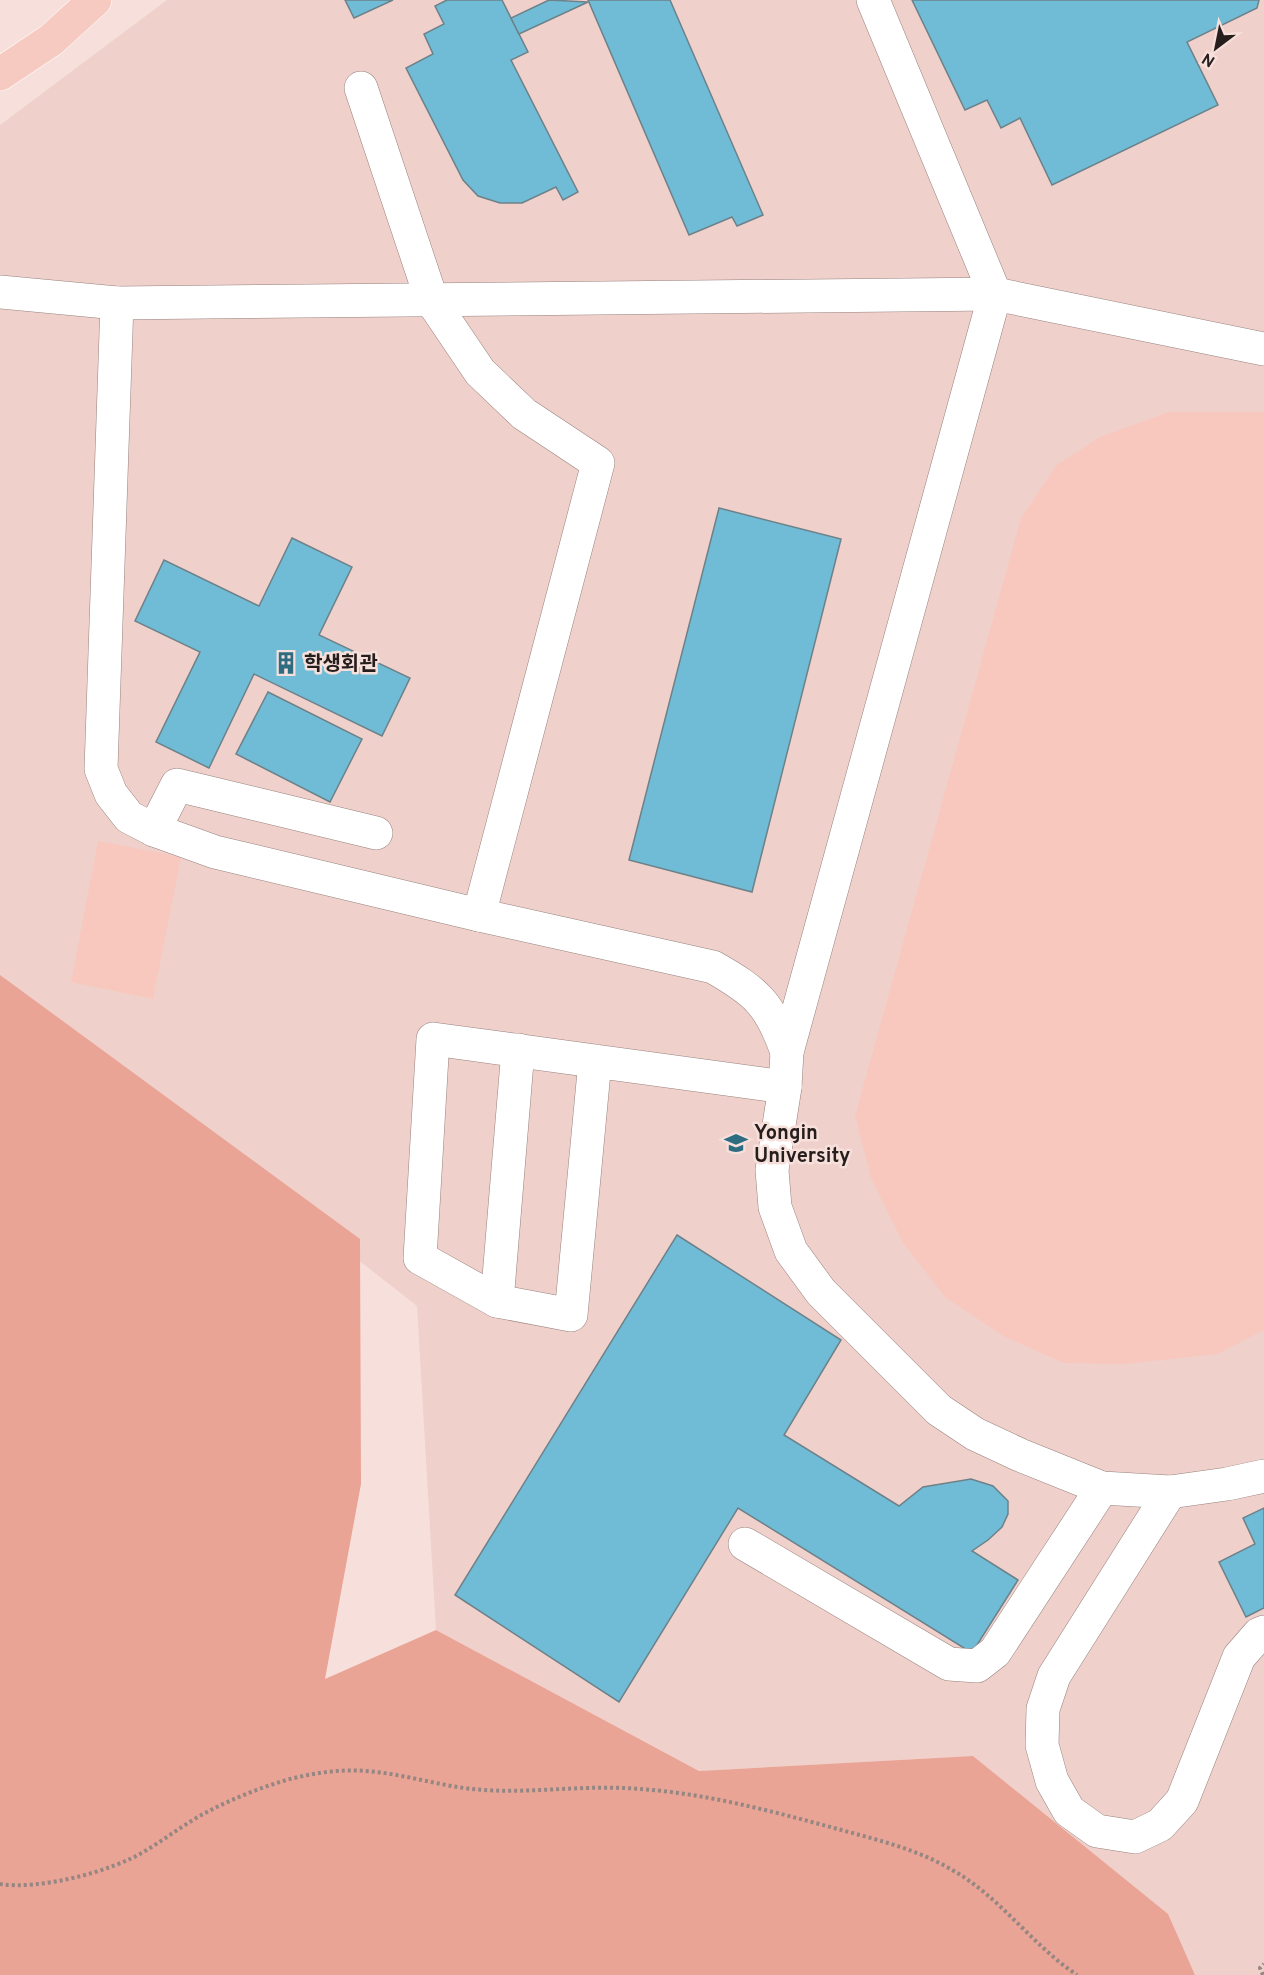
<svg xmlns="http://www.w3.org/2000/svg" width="1264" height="1975" font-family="Overpass,'Noto Sans KR',sans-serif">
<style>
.built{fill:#efd0ca}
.green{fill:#f8c8be}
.forest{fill:#e9a496}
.building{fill:#70bcd7;stroke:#6d8189;stroke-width:1.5}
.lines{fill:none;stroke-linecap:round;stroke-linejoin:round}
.minor-casing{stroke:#97827e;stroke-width:34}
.major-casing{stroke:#fff;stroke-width:34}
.path{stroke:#968682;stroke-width:4;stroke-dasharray:3 3;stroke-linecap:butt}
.minor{stroke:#fff;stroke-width:33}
.major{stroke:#f7cac1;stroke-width:33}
.labels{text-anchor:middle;stroke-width:5;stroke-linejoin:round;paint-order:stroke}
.poi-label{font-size:20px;font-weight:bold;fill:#261e1c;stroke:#f7e0db;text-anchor:start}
</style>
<rect width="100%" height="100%" fill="#f7e0db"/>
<path class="built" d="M 167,0 L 1264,0 L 1264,1975 L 1195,1975 L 1167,1914 L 973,1756 L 699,1771 L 436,1630 L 417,1306 L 0,979 L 0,125 Z"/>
<g class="green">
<path d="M 1169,412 L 1264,412 L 1264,1330 L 1217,1354 L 1124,1364 L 1064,1363 L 1005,1337 L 945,1297 L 902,1241 L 871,1178 L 855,1116 L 1021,518 L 1057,465 L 1100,437 Z"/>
<path d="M 98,841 L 181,857 L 153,999 L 71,982 Z"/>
</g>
<path class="forest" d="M 0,975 L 360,1239 L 361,1484 L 325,1679 L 436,1630 L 699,1771 L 973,1756 L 1168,1914 L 1195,1975 L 0,1975 Z"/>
<g class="building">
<path d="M 345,0 L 393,0 L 354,18 Z"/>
<path d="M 447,0 L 502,0 L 528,52 L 511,60 L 578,192 L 563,200 L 556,187 L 522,203 L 500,203 L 478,196 L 463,180 L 406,68 L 433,54 L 424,34 L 444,24 L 435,6 Z"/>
<path d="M 549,0 L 588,2 L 519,34 L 511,18 Z"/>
<path d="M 588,0 L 670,0 L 763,215 L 737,226 L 732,217 L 689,235 Z"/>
<path d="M 912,0 L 1259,0 L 1257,8 L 1187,42 L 1218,105 L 1052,185 L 1020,118 L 1001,128 L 987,100 L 965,110 Z"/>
<path d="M 719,508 L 841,539 L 752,892 L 629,860 Z"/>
<path d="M 292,538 L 352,567 L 319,635 L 410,678 L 382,736 L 254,674 L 209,768 L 156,742 L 200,652 L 135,621 L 164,560 L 259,606 Z"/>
<path d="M 268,692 L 362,739 L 330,802 L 236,754 Z"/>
<path d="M 677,1235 L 841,1340 L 784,1435 L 899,1506 L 923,1487 L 971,1479 L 993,1486 L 1008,1501 L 1008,1514 L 1002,1527 L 988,1540 L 972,1551 L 1018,1580 L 972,1653 L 738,1508 L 619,1702 L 455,1595 Z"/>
<path d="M 1264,1508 L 1264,1608 L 1246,1617 L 1219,1562 L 1255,1544 L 1243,1518 Z"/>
</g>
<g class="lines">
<g class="minor-casing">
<g id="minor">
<path d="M 361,88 L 432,301 L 480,372 L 524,414 L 598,463 L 479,915"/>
<path d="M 0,292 L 117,303 L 995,294 L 873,0"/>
<path d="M 117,303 L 101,769 L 111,794 L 129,817 L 154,830 L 215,852 L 479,915 L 713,967 C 757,992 770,1004 787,1052"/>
<path d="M 1264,349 L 995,294 L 787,1052 L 785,1087 L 772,1170 L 775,1207 L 791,1251 L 821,1292 L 939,1410 L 975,1434 L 1020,1455 L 1102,1488 L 1170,1492 L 1227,1484 L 1264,1476"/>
<path d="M 154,830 L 177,785 L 376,833"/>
<path d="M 595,1061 L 571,1315 L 497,1301 L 420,1258 L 433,1039 L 785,1087"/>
<path d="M 497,1301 L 518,1050"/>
<path d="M 1170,1492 L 1054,1676 L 1043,1709 L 1042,1745 L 1052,1781 L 1069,1811 L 1097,1831 L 1135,1837 L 1160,1825 L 1182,1801 L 1239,1657 L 1259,1634 L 1264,1632"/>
<path d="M 745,1544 L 949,1664 L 977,1666 L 995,1652 L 1102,1488"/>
</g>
</g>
<g class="major-casing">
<path id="major" d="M 0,74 L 51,40 L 95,0"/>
</g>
<g class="path">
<path d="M 0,1884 C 39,1890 111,1872 145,1851 C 167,1838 187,1822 209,1811 C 234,1798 262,1787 290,1779 C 318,1772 347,1768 376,1772 C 412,1776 448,1788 484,1790 C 531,1793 577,1786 624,1788 C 696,1791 764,1809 834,1828 C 874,1839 918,1849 954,1871 C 1001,1898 1032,1945 1077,1975"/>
<path d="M 1263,1975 L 1260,1968 L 1264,1964"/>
</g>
<use href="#minor" class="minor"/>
<use href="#major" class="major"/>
</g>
<defs>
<g id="building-bare" transform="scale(1.8)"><path d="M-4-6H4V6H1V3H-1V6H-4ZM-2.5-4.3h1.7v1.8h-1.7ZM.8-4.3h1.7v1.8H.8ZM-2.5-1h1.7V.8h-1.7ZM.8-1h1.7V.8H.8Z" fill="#2d6c81" stroke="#f7e0db" stroke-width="2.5" paint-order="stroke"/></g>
<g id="university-bare" transform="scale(1.8)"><path d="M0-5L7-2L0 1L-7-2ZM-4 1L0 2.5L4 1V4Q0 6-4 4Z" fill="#2d6c81" stroke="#f7e0db" stroke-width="2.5" paint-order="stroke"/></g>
</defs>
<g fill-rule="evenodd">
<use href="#building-bare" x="286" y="663"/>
<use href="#university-bare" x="736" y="1143"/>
</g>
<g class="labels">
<g class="poi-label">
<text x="304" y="670">학생회관</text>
<text x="754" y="1139">Yongin<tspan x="754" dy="23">University</tspan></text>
</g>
</g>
<g transform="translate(1216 48) rotate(212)" stroke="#f7e0db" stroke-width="4.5" paint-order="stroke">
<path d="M0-4.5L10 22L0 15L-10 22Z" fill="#261e1c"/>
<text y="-9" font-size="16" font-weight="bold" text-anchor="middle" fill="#261e1c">N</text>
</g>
</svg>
